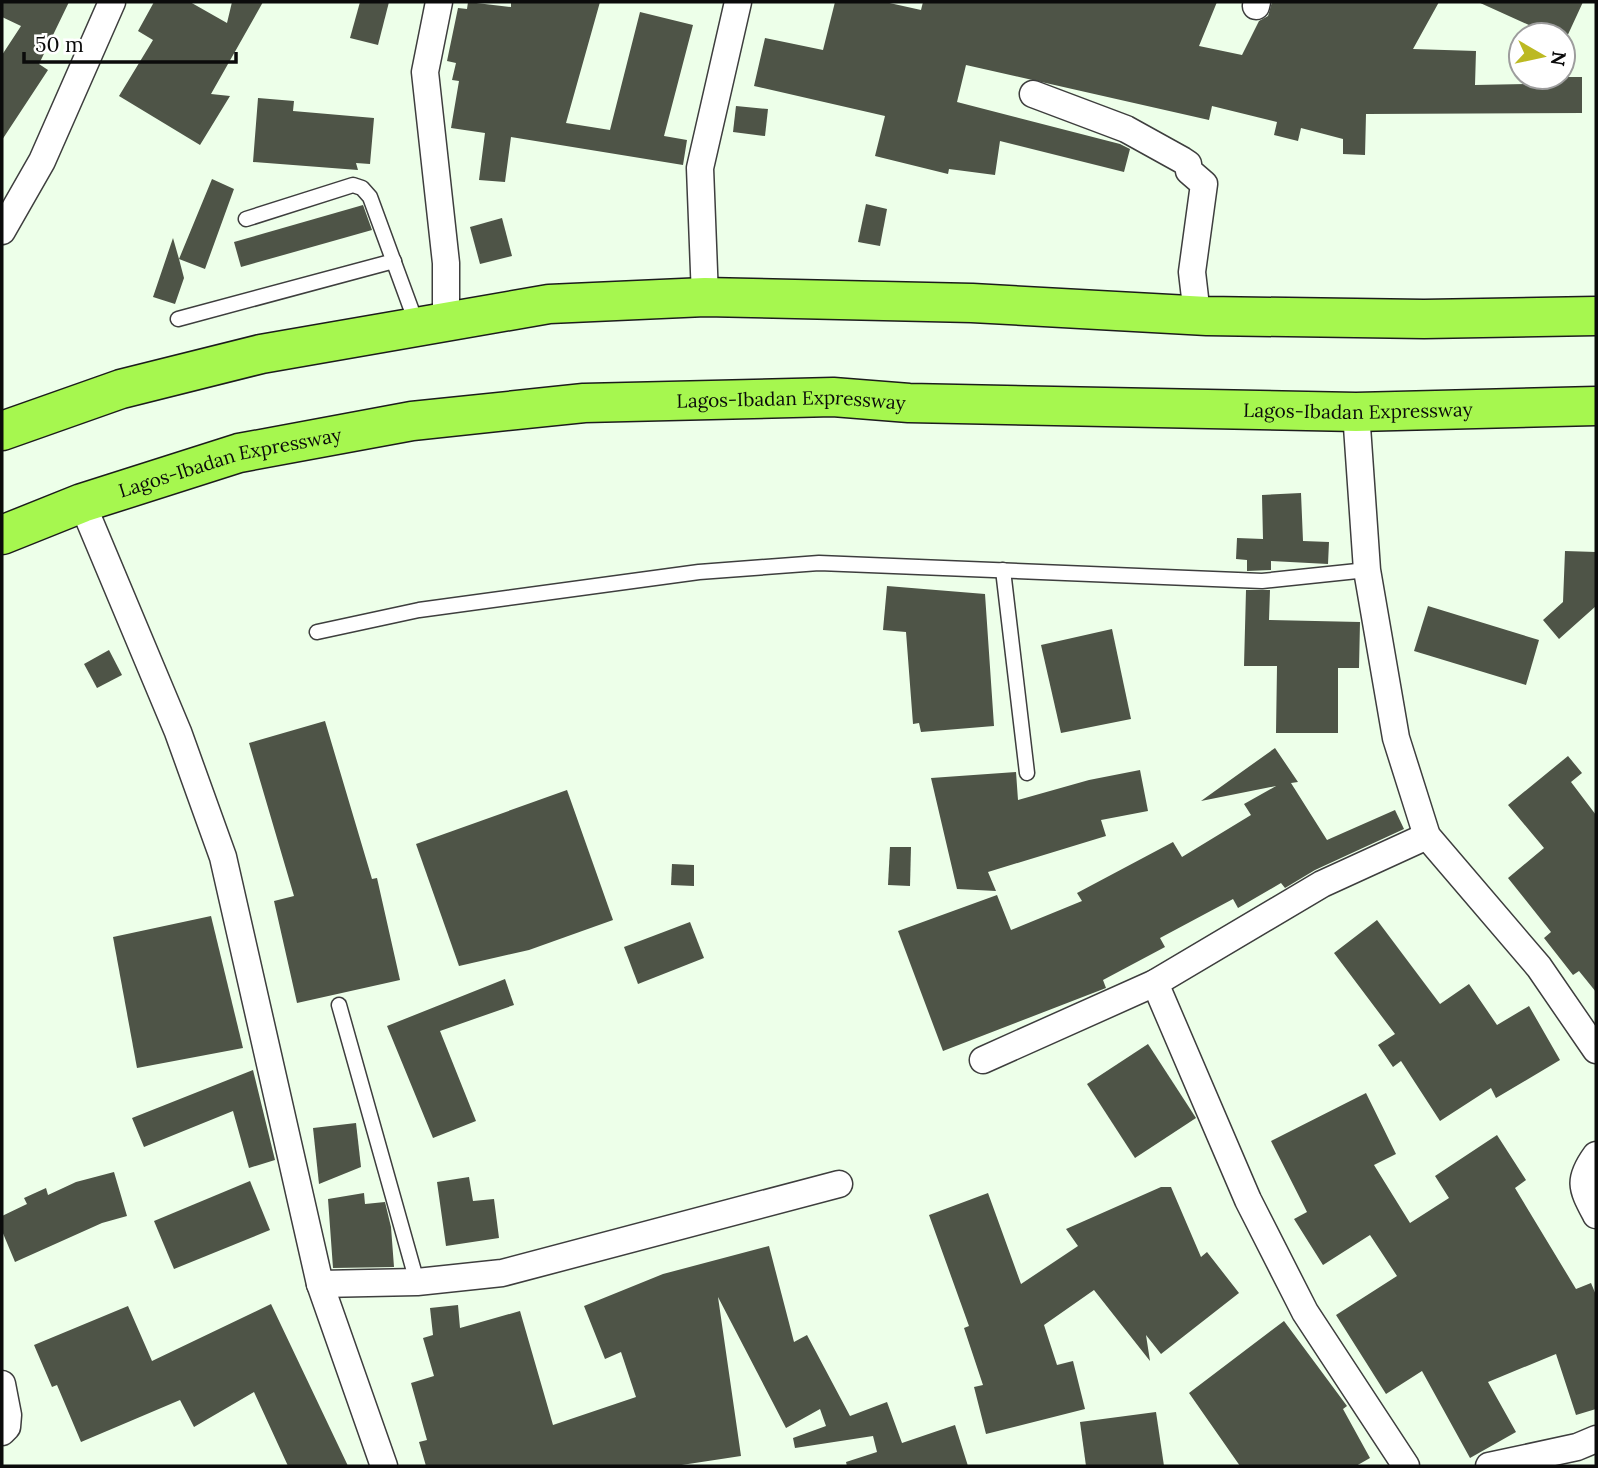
<svg xmlns="http://www.w3.org/2000/svg" width="1598" height="1468" font-family="Lora,serif">
<style>
.building{fill:#4e5447}
.lines{fill:none;stroke-linecap:round;stroke-linejoin:round}
.lane-casing{stroke:#3e3e3e;stroke-width:17}
.street-casing{stroke:#3e3e3e;stroke-width:29}
.highway-casing{stroke:#1c1c1c;stroke-width:41}
.lane{stroke:#fff;stroke-width:14}
.street{stroke:#fff;stroke-width:26}
.highway{stroke:#a6f74f;stroke-width:38}
.labels{text-anchor:middle;stroke-width:7;stroke-linejoin:round;paint-order:stroke}
.street-label{font-size:19px;fill:#0b0b0b;stroke:#fff}
</style>
<rect width="100%" height="100%" fill="#edffe9"/>
<g class="building">
<path d="M 2,2 L 69,2 L 39,64 L 48,70 L 2,140 L 2,55 L 21,26 L 2,17 Z"/>
<path d="M 154,2 L 190,2 L 227,23 L 232,2 L 263,2 L 211,94 L 230,96 L 200,145 L 119,96 L 153,40 L 138,31 Z"/>
<path d="M 360,2 L 389,2 L 378,45 L 350,38 Z"/>
<path d="M 468,2 L 511,7 L 511,2 L 600,2 L 566,123 L 610,130 L 640,12 L 693,25 L 664,136 L 687,140 L 683,165 L 511,137 L 505,182 L 479,180 L 485,133 L 451,128 L 459,81 L 452,80 L 456,63 L 447,61 L 458,8 L 467,9 Z"/>
<path d="M 835,2 L 885,2 L 921,10 L 923,2 L 1217,2 L 1199,46 L 1242,55 L 1259,21 L 1268,16 L 1272,2 L 1439,2 L 1413,49 L 1476,51 L 1475,85 L 1528,84 L 1528,77 L 1582,77 L 1582,113 L 1366,114 L 1365,155 L 1343,154 L 1343,139 L 1301,128 L 1298,141 L 1274,135 L 1277,122 L 1212,106 L 1209,120 L 966,65 L 957,102 L 1120,144 L 1130,149 L 1124,172 L 1000,141 L 995,175 L 949,169 L 948,174 L 875,156 L 885,116 L 754,86 L 765,38 L 823,50 Z"/>
<path d="M 1478,2 L 1583,2 L 1565,41 L 1563,35 L 1551,35 Z"/>
<path d="M 258,98 L 294,101 L 293,111 L 374,118 L 370,164 L 356,163 L 358,170 L 253,162 Z"/>
<path d="M 736,106 L 768,109 L 765,136 L 733,132 Z"/>
<path d="M 212,179 L 234,189 L 205,269 L 179,259 L 184,278 L 175,304 L 153,297 L 173,238 L 179,259 Z"/>
<path d="M 866,204 L 887,209 L 880,246 L 858,242 Z"/>
<path d="M 363,205 L 372,230 L 241,267 L 234,242 Z"/>
<path d="M 502,218 L 512,256 L 480,264 L 470,227 Z"/>
<path d="M 1301,493 L 1303,541 L 1329,542 L 1328,564 L 1271,561 L 1271,570 L 1247,571 L 1247,560 L 1236,559 L 1237,538 L 1263,539 L 1262,495 Z"/>
<path d="M 1565,551 L 1596,552 L 1596,606 L 1559,639 L 1543,620 L 1563,602 Z"/>
<path d="M 887,586 L 985,594 L 994,726 L 921,732 L 919,723 L 913,724 L 906,632 L 883,630 Z"/>
<path d="M 1246,590 L 1270,590 L 1269,620 L 1360,622 L 1359,668 L 1338,668 L 1338,733 L 1276,733 L 1277,666 L 1244,666 Z"/>
<path d="M 1428,606 L 1539,640 L 1526,685 L 1414,651 Z"/>
<path d="M 1112,629 L 1131,719 L 1061,733 L 1041,645 Z"/>
<path d="M 109,650 L 122,675 L 97,688 L 84,664 Z"/>
<path d="M 325,721 L 372,879 L 377,878 L 400,980 L 297,1003 L 274,901 L 294,896 L 249,743 Z"/>
<path d="M 1275,748 L 1298,782 L 1291,783 L 1327,840 L 1395,810 L 1404,829 L 1315,870 L 1285,888 L 1281,883 L 1238,908 L 1233,899 L 1160,938 L 1165,947 L 1103,980 L 1106,988 L 943,1051 L 898,931 L 997,895 L 1011,930 L 1082,901 L 1077,893 L 1173,842 L 1182,857 L 1251,815 L 1244,804 L 1276,786 L 1201,801 Z"/>
<path d="M 1568,756 L 1582,773 L 1571,782 L 1596,815 L 1596,992 L 1579,971 L 1573,975 L 1544,938 L 1551,932 L 1508,878 L 1544,848 L 1508,805 Z"/>
<path d="M 1140,770 L 1148,811 L 1101,820 L 1106,836 L 988,872 L 996,891 L 957,889 L 931,778 L 1016,772 L 1018,800 L 1089,780 Z"/>
<path d="M 567,790 L 613,920 L 529,950 L 459,966 L 416,844 Z"/>
<path d="M 890,847 L 911,847 L 910,886 L 888,885 Z"/>
<path d="M 672,864 L 694,865 L 694,886 L 671,885 Z"/>
<path d="M 211,916 L 243,1048 L 137,1068 L 113,937 Z"/>
<path d="M 1377,920 L 1440,1004 L 1469,984 L 1497,1025 L 1529,1006 L 1560,1060 L 1496,1098 L 1491,1088 L 1440,1121 L 1401,1061 L 1393,1067 L 1378,1045 L 1395,1034 L 1334,953 Z"/>
<path d="M 690,922 L 704,958 L 638,984 L 624,947 Z"/>
<path d="M 505,979 L 514,1005 L 440,1031 L 476,1121 L 433,1138 L 387,1026 Z"/>
<path d="M 1148,1044 L 1196,1118 L 1135,1158 L 1087,1084 Z"/>
<path d="M 253,1070 L 275,1160 L 249,1168 L 233,1111 L 144,1147 L 132,1118 Z"/>
<path d="M 1366,1093 L 1396,1154 L 1374,1165 L 1410,1223 L 1449,1198 L 1435,1176 L 1497,1135 L 1526,1180 L 1515,1188 L 1576,1289 L 1591,1283 L 1596,1295 L 1596,1409 L 1576,1415 L 1556,1354 L 1488,1382 L 1516,1432 L 1470,1458 L 1422,1371 L 1386,1394 L 1336,1315 L 1397,1276 L 1370,1235 L 1323,1265 L 1294,1219 L 1307,1212 L 1271,1141 Z"/>
<path d="M 356,1123 L 361,1167 L 319,1184 L 313,1128 Z"/>
<path d="M 114,1172 L 127,1216 L 102,1223 L 15,1262 L 2,1231 L 2,1216 L 27,1204 L 24,1198 L 46,1188 L 48,1195 L 76,1182 Z"/>
<path d="M 469,1177 L 473,1201 L 494,1199 L 499,1238 L 446,1246 L 437,1182 Z"/>
<path d="M 250,1181 L 270,1230 L 174,1269 L 154,1221 Z"/>
<path d="M 1161,1187 L 1171,1187 L 1201,1257 L 1207,1252 L 1239,1293 L 1161,1354 L 1146,1335 L 1150,1361 L 1094,1290 L 1044,1325 L 1057,1365 L 1073,1361 L 1085,1409 L 986,1434 L 974,1387 L 983,1385 L 964,1328 L 969,1326 L 929,1215 L 988,1193 L 1021,1284 L 1078,1246 L 1066,1229 Z"/>
<path d="M 364,1193 L 365,1204 L 385,1202 L 391,1227 L 394,1267 L 333,1268 L 328,1199 Z"/>
<path d="M 769,1246 L 794,1342 L 807,1335 L 850,1416 L 887,1402 L 902,1443 L 955,1425 L 968,1466 L 847,1466 L 846,1462 L 877,1452 L 873,1436 L 795,1448 L 793,1438 L 826,1426 L 820,1409 L 786,1428 L 718,1297 L 741,1456 L 675,1466 L 426,1466 L 419,1442 L 427,1440 L 411,1383 L 434,1376 L 423,1338 L 433,1335 L 430,1308 L 458,1305 L 460,1328 L 520,1311 L 553,1425 L 636,1397 L 621,1352 L 605,1359 L 584,1306 L 663,1274 Z"/>
<path d="M 271,1304 L 348,1466 L 288,1466 L 254,1392 L 194,1427 L 180,1400 L 81,1442 L 57,1385 L 52,1387 L 34,1345 L 128,1306 L 152,1361 Z"/>
<path d="M 1284,1321 L 1347,1406 L 1343,1409 L 1370,1458 L 1356,1466 L 1240,1466 L 1189,1393 Z"/>
<path d="M 1156,1412 L 1164,1466 L 1086,1466 L 1080,1422 Z"/>
</g>
<g class="lines">
<g class="lane-casing">
<g id="lane">
<path d="M 246,219 L 353,185 L 362,188 L 370,197 L 417,325"/>
<path d="M 178,319 L 394,261"/>
<path d="M 1003,570 L 1027,773"/>
<path d="M 317,632 L 419,610 L 699,572 L 819,563 L 1262,581 L 1367,570"/>
<path d="M 339,1005 L 417,1282"/>
</g>
</g>
<g class="street-casing">
<g id="street">
<path d="M 439,2 L 425,72 L 446,263 L 446,321"/>
<path d="M 1256,6 L 1257,2"/>
<path d="M 1033,94 L 1126,129 L 1182,160 L 1188,164 L 1189,171 L 1204,184 L 1192,272 L 1197,315"/>
<path d="M 2,231 L 42,161 L 112,2"/>
<path d="M 705,297 L 700,168 L 738,2"/>
<path d="M 1356,412 L 1367,570 L 1396,738 L 1427,836 L 1539,967 L 1596,1050"/>
<path d="M 82,503 L 178,732 L 223,857 L 320,1284 L 384,1466"/>
<path d="M 1155,983 L 1248,1200 L 1305,1312 L 1406,1466"/>
<path d="M 983,1060 L 1155,983 L 1322,884 L 1427,836"/>
<path d="M 1596,1155 C 1577,1181 1582,1188 1596,1215"/>
<path d="M 320,1284 L 417,1282 L 502,1273 L 839,1184"/>
<path d="M 2,1384 L 8,1415 L 7,1427 L 2,1432"/>
<path d="M 1489,1466 L 1577,1447 L 1596,1439"/>
</g>
</g>
<g class="highway-casing">
<g id="highway">
<path d="M 2,431 L 121,389 L 261,354 L 549,304 L 705,297 L 972,303 L 1207,316 L 1424,319 L 1596,316"/>
<path id="s1" d="M 2,535 L 82,503 L 239,453 L 412,421 L 584,403 L 833,397 L 909,403 L 1356,412 L 1596,406"/>
</g>
</g>
<use href="#lane" class="lane"/>
<use href="#street" class="street"/>
<use href="#highway" class="highway"/>
</g>
<g class="labels">
<g class="street-label">
<text dy="7" stroke="none"><textPath href="#s1" startOffset="807">Lagos-Ibadan Expressway</textPath></text>
<text dy="7" stroke="none"><textPath href="#s1" startOffset="1374">Lagos-Ibadan Expressway</textPath></text>
<text dy="7" stroke="none"><textPath href="#s1" startOffset="240">Lagos-Ibadan Expressway</textPath></text>
</g>
</g>
<rect width="1598" height="1468" fill="none" stroke="#0b0b0b" stroke-width="7"/>
<g transform="translate(1542 56) rotate(99)"><circle r="33" fill="#ffffff" stroke="#9d9d9d" stroke-width="2"/>
<path d="M0-5L12 26L0 18L-12 26Z" fill="#bcb922"/>
<text y="-10" font-size="19" font-weight="bold" text-anchor="middle" fill="#0b0b0b">N</text>
</g>
<path d="M24 52v10h212v-10" fill="none" stroke="#0b0b0b" stroke-width="3.5"/>
<text x="35" y="52" font-size="21" fill="#0b0b0b" stroke="#ffffff" stroke-width="5" paint-order="stroke">50 m</text>
</svg>
